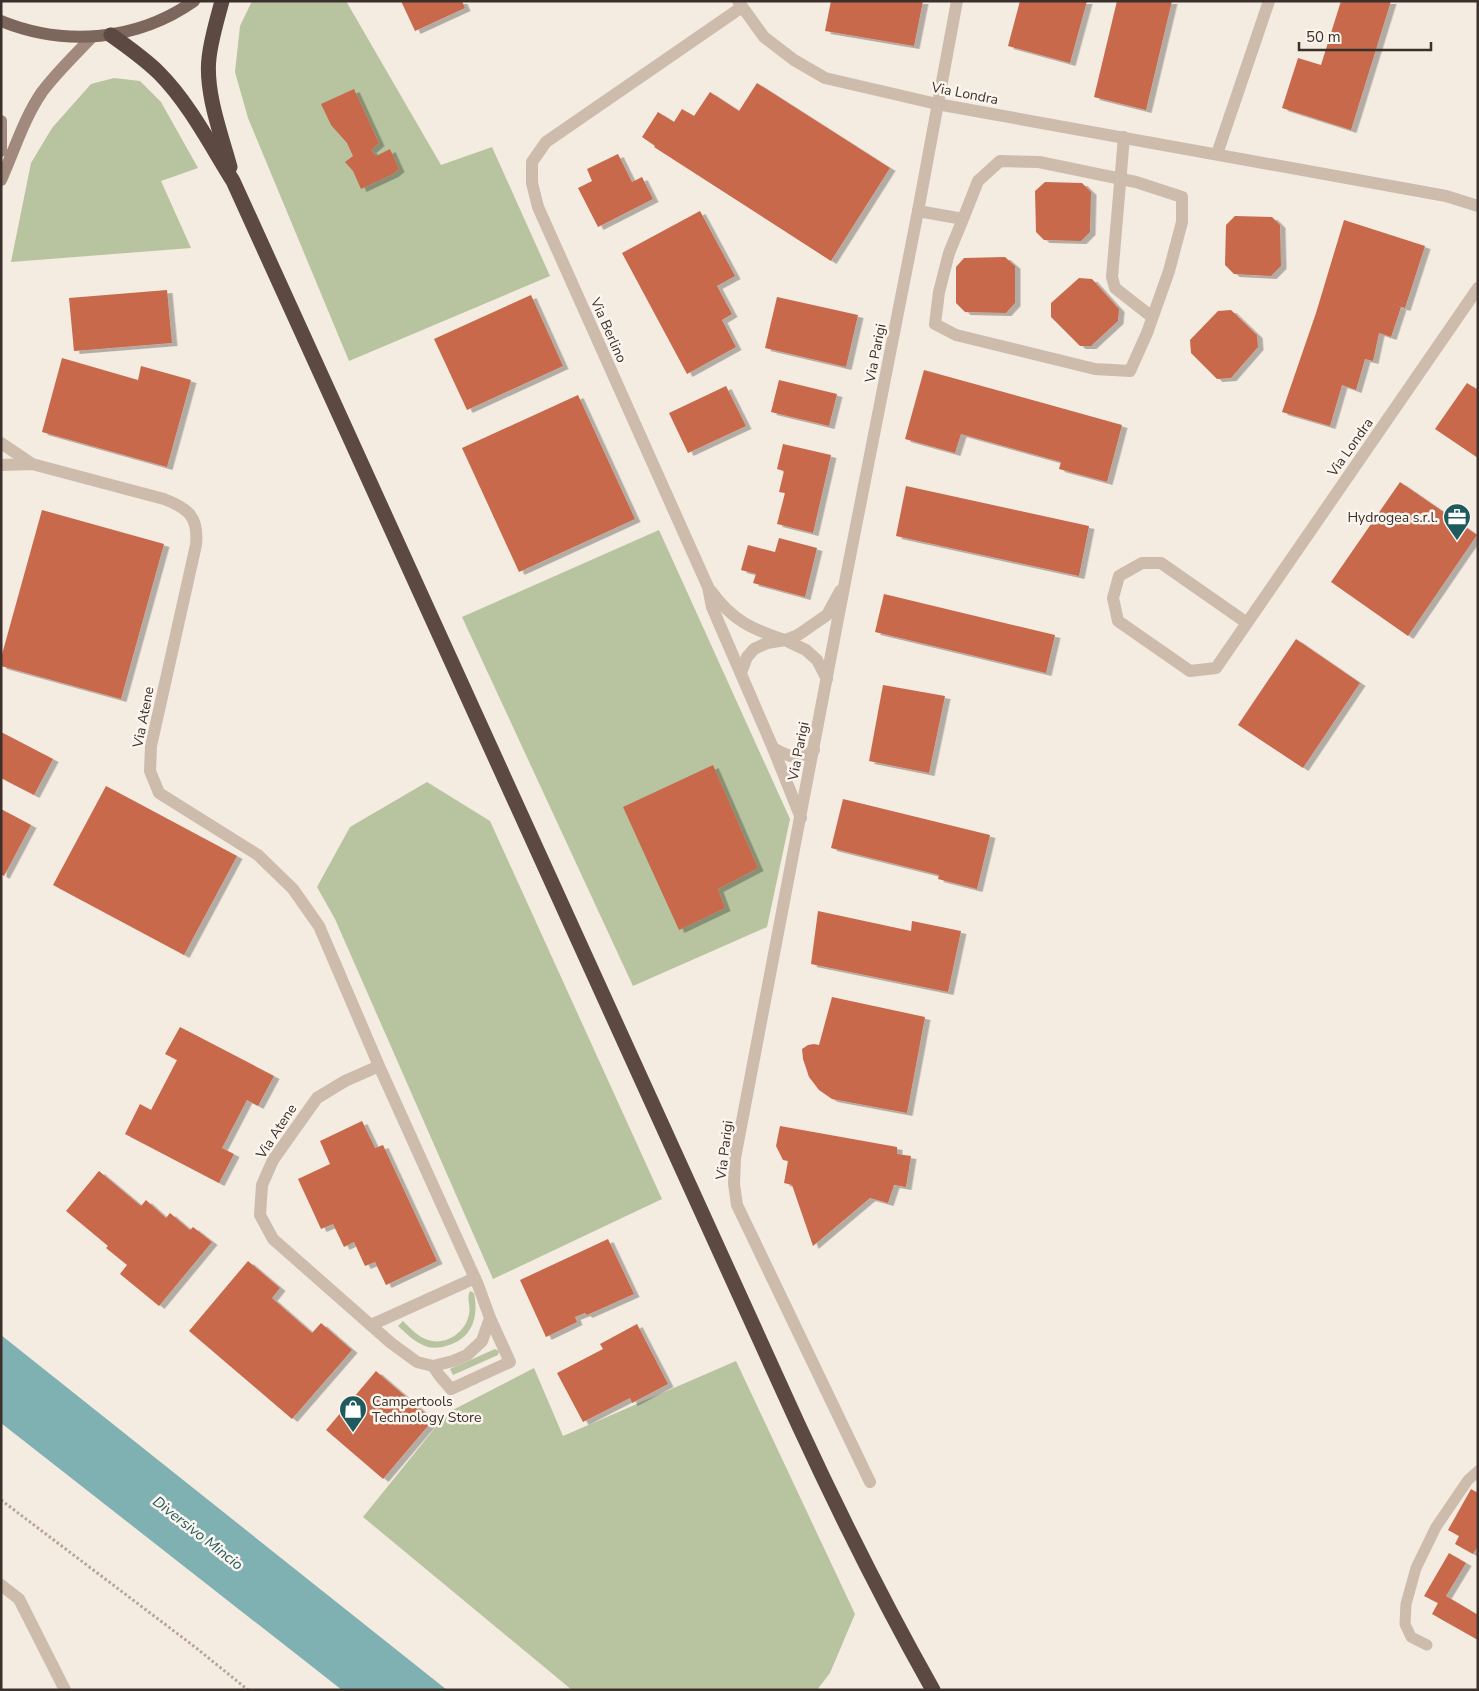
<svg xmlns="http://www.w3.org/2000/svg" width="1479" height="1691" font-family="'Nunito Sans',sans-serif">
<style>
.green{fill:#b8c4a0}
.water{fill:#7fb0b2}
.building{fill:#c8694b;filter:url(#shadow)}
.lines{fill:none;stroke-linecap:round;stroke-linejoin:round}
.path{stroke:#b9a596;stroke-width:3;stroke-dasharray:2.5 2.5;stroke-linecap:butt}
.lane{stroke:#cdbbac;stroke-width:11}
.street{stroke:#cdbbac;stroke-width:12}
.secondary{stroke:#a18a7d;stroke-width:12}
.primary{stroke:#7d675c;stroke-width:12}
.highway{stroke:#5c4a42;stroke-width:15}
.labels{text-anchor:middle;stroke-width:5;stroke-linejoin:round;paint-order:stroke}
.street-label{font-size:14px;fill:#3b302b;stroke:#fbf5ee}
.poi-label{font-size:14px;fill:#3b302b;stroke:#fbf5ee;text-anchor:end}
.water-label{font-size:15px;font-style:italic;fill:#1f5a5e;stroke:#fbf5ee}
</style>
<defs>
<filter id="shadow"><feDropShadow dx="5.5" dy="3" stdDeviation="0" flood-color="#0004"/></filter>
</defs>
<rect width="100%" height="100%" fill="#f4ebe1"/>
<g class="green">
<path d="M 252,1 L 346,1 L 441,165 L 492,147 L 550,276 L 349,361 L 248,118 L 235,72 L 240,26 Z"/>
<path d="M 114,78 L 140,81 L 161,102 L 198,168 L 161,181 L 191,248 L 11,262 L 31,163 L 52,128 L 91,84 Z"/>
<path d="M 659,530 L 790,819 L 767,927 L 633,986 L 462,617 Z"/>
<path d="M 427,782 L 490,821 L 662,1199 L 493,1279 L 335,919 L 317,887 L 350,827 Z"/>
<path d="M 470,1291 L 474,1293 C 479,1318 472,1339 446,1346 C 439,1348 430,1349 423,1345 C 413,1341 406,1333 398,1326 L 403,1321 C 410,1328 418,1337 428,1340 C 446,1346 466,1332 469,1314 C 471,1306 466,1298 470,1291 Z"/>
<path d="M 495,1349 L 499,1351 L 498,1355 L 453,1375 L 450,1369 Z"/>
<path d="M 736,1361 L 855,1614 L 830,1673 L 817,1690 L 572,1690 L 363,1517 L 447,1413 L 534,1368 L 563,1436 Z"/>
</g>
<path class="water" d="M 1,1335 L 447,1690 L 342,1690 L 1,1423 Z"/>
<g class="building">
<path d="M 401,1 L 462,1 L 465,8 L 415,31 Z"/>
<path d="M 831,1 L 923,1 L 914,46 L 825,31 Z"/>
<path d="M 1020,1 L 1087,1 L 1070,63 L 1008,46 Z"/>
<path d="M 1117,1 L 1172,1 L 1146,110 L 1094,97 Z"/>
<path d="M 1341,1 L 1391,1 L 1351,130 L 1282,108 L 1298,58 L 1321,65 Z"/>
<path d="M 757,83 L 890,168 L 831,261 L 654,147 L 655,146 L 642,137 L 658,112 L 674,122 L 682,109 L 694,116 L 710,92 L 739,111 Z"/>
<path d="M 354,89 L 379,143 L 371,150 L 376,156 L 390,149 L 399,169 L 393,174 L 361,189 L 353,171 L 345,162 L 353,156 L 347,143 L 331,125 L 321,104 Z"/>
<path d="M 618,154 L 632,182 L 642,177 L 653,199 L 598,227 L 578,188 L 592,181 L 587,169 Z"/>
<path d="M 1045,182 L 1082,183 L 1091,192 L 1090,232 L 1081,241 L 1044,240 L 1036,232 L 1035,191 Z"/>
<path d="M 700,211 L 735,276 L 717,286 L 732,314 L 722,320 L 736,347 L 687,374 L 622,253 Z"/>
<path d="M 1235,216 L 1272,217 L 1280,225 L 1281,266 L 1271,276 L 1234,274 L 1225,265 L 1226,225 Z"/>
<path d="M 1344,220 L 1425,246 L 1405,308 L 1389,303 L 1401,307 L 1391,337 L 1379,333 L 1373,361 L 1365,359 L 1356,390 L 1342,385 L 1330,426 L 1282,412 L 1316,313 Z"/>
<path d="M 1005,257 L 1015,266 L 1015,303 L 1006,313 L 965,312 L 956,303 L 956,267 L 964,258 Z"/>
<path d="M 1079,278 L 1092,279 L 1119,309 L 1118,321 L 1091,346 L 1080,346 L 1051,317 L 1051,303 Z"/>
<path d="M 167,290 L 172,343 L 74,351 L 69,298 Z"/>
<path d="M 531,295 L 563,366 L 467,410 L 434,339 Z"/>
<path d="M 777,297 L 858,315 L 846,367 L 765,348 Z"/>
<path d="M 1231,310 L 1257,335 L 1258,347 L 1231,378 L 1217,379 L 1191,353 L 1190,340 L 1218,311 Z"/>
<path d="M 62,358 L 138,380 L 141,366 L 191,380 L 167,467 L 42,432 Z"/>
<path d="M 924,370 L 1122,425 L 1107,482 L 1059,469 L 1061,462 L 961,434 L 955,453 L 905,439 Z"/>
<path d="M 779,380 L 837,394 L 829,426 L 771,412 Z"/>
<path d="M 1467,383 L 1478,390 L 1478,458 L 1435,429 Z"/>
<path d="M 726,386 L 746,426 L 688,453 L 669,413 Z"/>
<path d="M 578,395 L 635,519 L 519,572 L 462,448 Z"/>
<path d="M 783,444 L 831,455 L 813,533 L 777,524 L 785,493 L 779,492 L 784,471 L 777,469 Z"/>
<path d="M 1400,482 L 1477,535 L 1408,636 L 1331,582 Z"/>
<path d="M 906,486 L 1089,526 L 1079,576 L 896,536 Z"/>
<path d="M 42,510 L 164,544 L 121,699 L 1,666 L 1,658 Z"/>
<path d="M 779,538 L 817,548 L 805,597 L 753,583 L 756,574 L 741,570 L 748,545 L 775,552 Z"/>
<path d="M 884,594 L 1055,635 L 1046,673 L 875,632 Z"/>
<path d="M 1296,639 L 1360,683 L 1303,768 L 1238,725 Z"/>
<path d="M 883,685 L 945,696 L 929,773 L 869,761 Z"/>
<path d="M 1,732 L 53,759 L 34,795 L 1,778 Z"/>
<path d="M 713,765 L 758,868 L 718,889 L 725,908 L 679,930 L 623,807 Z"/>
<path d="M 106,786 L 237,856 L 184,955 L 53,885 Z"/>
<path d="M 843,799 L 990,835 L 977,889 L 938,879 L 939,875 L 831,848 Z"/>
<path d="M 1,809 L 31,825 L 4,876 L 1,874 Z"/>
<path d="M 818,911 L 911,931 L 912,921 L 961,931 L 948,992 L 811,964 Z"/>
<path d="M 832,997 L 925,1017 L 907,1113 L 832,1099 L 819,1090 L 809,1077 L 803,1059 L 802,1049 L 808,1045 L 814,1044 L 819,1045 Z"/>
<path d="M 180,1027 L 274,1076 L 258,1106 L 247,1100 L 222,1148 L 234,1154 L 219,1183 L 125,1134 L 140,1104 L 151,1110 L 177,1060 L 165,1054 Z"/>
<path d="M 362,1121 L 375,1148 L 383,1145 L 437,1261 L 386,1285 L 375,1262 L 365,1266 L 354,1242 L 344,1247 L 333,1224 L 321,1229 L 298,1179 L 330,1164 L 320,1141 Z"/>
<path d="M 780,1126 L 897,1147 L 897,1154 L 911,1156 L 906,1187 L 894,1185 L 888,1203 L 870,1198 L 813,1246 L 792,1185 L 784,1183 L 788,1161 L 783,1160 L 776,1146 Z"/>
<path d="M 99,1171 L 141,1206 L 146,1200 L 166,1218 L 170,1213 L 190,1230 L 193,1227 L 212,1242 L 159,1306 L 120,1274 L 127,1265 L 106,1248 L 108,1246 L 66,1211 Z"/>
<path d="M 608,1239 L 634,1294 L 587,1315 L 585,1313 L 575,1317 L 577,1322 L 546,1337 L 520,1280 Z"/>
<path d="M 248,1261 L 280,1288 L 272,1298 L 312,1333 L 321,1323 L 352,1350 L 292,1419 L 189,1331 Z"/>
<path d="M 637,1324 L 668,1384 L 632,1403 L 630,1398 L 583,1422 L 557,1373 L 603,1349 L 600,1344 Z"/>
<path d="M 376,1371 L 433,1420 L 383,1479 L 326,1430 Z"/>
<path d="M 1471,1489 L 1478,1493 L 1478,1546 L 1473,1554 L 1455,1544 L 1459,1536 L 1448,1530 Z"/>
<path d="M 1449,1553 L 1466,1563 L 1446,1596 L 1478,1615 L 1478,1640 L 1432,1614 L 1438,1603 L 1424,1596 Z"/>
</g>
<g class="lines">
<path class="path" d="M 1,1500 L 195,1647 L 248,1690"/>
<path class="lane" d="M 1427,1645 L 1411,1637 L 1405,1624 L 1406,1604 L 1416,1568 L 1436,1527 L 1468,1480 L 1478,1471"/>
<g class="street">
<path d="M 738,1 L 764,37 L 794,60 L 825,78 L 937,104 L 1446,196 L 1478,206"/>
<path d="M 742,7 L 546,142 L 532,162 L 532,183 L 538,207 L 708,587 L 712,607 L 773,748 C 791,758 796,760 814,750"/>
<path d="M 1124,137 L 1112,277 L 1115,288 L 1152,317"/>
<path d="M 1217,154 L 1269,1"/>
<path d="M 918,211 L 963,219 L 978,181 L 1000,161 L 1039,162 L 1136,182 L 1182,197 L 1182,222 L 1169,271 L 1147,333 L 1130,371 L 1095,369 L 956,335 L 935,324 L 939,292 L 949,253 L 963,219"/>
<path d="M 1,443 L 32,464"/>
<path d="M 1,465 L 32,464 L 164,499 C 188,508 199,517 196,545 L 151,746 L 150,771 L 159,793 L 258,855 L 293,889 L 319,926 L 379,1066 L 478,1285 L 490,1318 L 482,1341 L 467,1355 L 453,1361 L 433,1366 L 417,1362 L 391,1343 L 273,1239 L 260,1215 L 262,1185 L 273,1160 L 317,1098 L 345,1081 L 379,1066"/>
<path d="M 711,591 C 732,620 751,629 785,640 L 798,635 L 827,615 L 840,591"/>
<path d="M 1247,623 L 1161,563 L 1142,563 L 1119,576 L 1113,598 L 1118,621 L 1190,671 L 1216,668 L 1247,623 L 1478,288"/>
<path d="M 741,673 L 747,657 L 754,649 L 767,643 L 785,640 L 806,650 L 817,660 L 827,679"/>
<path d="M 773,748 L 801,818"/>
<path d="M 371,1325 L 475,1278"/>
<path d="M 433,1366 L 439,1375 L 451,1389 L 510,1362 L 490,1318"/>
<path d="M 870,1482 L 737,1205 L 734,1184 L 735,1158 L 845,582 L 918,211 L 957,1"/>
<path d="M 1,1585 L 19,1599 L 65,1690"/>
</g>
<g class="secondary">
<path d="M 1,121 L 1,151"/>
<path d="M 1,180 C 14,151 24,118 42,92 C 57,72 75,55 92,37"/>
</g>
<path class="primary" d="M 1,21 C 65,47 137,41 194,1"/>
<g class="highway">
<path d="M 222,1 C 217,20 211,39 209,58 C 205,92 221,134 230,167"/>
<path d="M 111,35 C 128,47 145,59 159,73 C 189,103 211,146 233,181 L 798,1424 C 840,1515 884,1603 933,1690"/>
</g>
</g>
<defs>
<g id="office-pin" transform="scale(1.4375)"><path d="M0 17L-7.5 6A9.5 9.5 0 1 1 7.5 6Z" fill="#1f5a5e" stroke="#fbf5ee"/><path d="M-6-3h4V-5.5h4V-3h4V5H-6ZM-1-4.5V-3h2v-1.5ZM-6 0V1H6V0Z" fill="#fff"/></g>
<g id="shop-pin" transform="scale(1.4375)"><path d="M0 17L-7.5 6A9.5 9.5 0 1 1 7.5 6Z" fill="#1f5a5e" stroke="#fbf5ee"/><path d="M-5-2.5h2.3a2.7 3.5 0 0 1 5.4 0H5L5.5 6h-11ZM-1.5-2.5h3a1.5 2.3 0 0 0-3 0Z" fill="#fff"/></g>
</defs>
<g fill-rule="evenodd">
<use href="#office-pin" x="1457" y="517"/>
<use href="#shop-pin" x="353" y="1409"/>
</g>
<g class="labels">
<g class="street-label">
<text transform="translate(965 93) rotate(11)" y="5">Via Londra</text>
<text transform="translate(609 330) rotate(66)" y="5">Via Berlino</text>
<text transform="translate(875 353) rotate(-79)" y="5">Via Parigi</text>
<text transform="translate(1350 447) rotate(-55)" y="5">Via Londra</text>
<text transform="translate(143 717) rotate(-79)" y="5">Via Atene</text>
<text transform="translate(798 751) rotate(-79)" y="5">Via Parigi</text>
<text transform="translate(276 1131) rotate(-57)" y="5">Via Atene</text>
<text transform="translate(724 1150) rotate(-83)" y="5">Via Parigi</text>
</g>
<g class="poi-label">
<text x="1438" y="522">Hydrogea s.r.l.</text>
<text x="372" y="1406" text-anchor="start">Campertools<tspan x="372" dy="16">Technology Store</tspan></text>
</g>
<g class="water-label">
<text transform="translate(198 1533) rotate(38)" y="5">Diversivo Mincio</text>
</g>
</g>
<rect width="1479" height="1691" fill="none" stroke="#3b302b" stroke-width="5"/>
<path d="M1299 42v8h132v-8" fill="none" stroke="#3b302b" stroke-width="2.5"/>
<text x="1306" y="42" font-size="15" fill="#3b302b" stroke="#fbf5ee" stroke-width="4" paint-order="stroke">50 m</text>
</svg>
